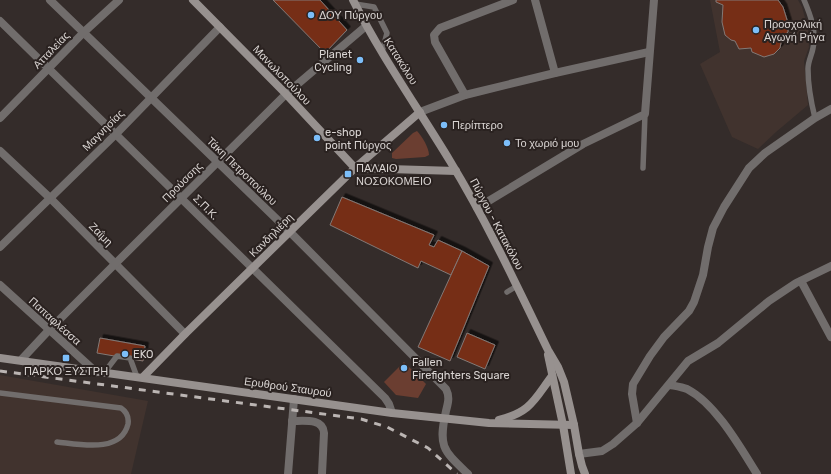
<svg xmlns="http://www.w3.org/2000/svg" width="831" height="474" font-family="Rubik,sans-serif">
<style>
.built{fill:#41332e}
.green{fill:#6b3e31}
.building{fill:#762d17;stroke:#827976;filter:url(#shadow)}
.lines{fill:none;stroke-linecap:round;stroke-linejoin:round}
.lane{stroke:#716d6c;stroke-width:5.5}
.street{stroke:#716d6c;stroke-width:8}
.secondary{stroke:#97918f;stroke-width:8}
.rail{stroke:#bbb5b3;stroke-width:3;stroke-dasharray:7 7;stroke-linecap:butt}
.poi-dot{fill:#7cbef9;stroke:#2a2220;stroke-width:1.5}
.labels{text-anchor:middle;stroke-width:4;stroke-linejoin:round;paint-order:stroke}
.poi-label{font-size:11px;fill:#dad5d3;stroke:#2a2220;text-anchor:start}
.street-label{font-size:11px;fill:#dad5d3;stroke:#2a2220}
</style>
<defs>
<filter id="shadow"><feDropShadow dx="3.5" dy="-3.5" stdDeviation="0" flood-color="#0009"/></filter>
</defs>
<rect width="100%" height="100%" fill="#342c2a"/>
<g class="built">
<path d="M 710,0 L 798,0 L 802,7 L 808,29 L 809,47 L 804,61 L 808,105 L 776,132 L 758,149 L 732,137 L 700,64 L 720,52 Z"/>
<path d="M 0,375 L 148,401 L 131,474 L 0,474 Z"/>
</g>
<g class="green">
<path d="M 417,131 C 422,136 429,148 429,155 L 425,157 L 396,159 L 392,158 L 392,153 L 413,133 Z"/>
<path d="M 404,362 L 426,384 L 418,398 L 396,395 L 384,382 Z"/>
</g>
<g class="building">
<path d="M 273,0 L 320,0 L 347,30 L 325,53 Z"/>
<path d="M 716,0 L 778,0 L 783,7 L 788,23 L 788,32 L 782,37 L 780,48 L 774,54 L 764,57 L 752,52 L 751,48 L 739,49 L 735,41 L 731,40 L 725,35 L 722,22 L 723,5 L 716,2 Z"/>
<path d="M 342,197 L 434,235 L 429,245 L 434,247 L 438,240 L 462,251 L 451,275 L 421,261 L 418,268 L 330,225 Z"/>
<path d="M 462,251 L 489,266 L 450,361 L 418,347 Z"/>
<path d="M 467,333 L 495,345 L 485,369 L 457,357 Z"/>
<path d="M 100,338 L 145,346 L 143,361 L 97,353 Z"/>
</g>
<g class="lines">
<g class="lane">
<path d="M 804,0 C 810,14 817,32 813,48 C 812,55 808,61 808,69 C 808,85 811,102 815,118"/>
<path d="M 355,4 L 374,7 L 387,33 L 382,52"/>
<path d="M 643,168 L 645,114"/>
<path d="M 507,292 L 517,286"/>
<path d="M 104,373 L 117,356 L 130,358 L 137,377"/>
<path d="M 0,393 L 121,408 C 127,412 129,417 128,424 C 121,454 78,444 57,442"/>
</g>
<g class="street">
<path d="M 50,0 L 290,232 L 446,389 C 450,397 448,403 446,411 C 438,447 443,450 468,474"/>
<path d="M 535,0 L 555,73"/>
<path d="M 0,21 L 385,398 L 389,404 L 392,413"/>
<path d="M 465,95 L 435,42 L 434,35 L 440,28 L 513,0"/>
<path d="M 420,112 L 465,95 L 555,73 L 649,52"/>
<path d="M 0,118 L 84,32 L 119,0"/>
<path d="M 0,151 L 50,198 L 185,334"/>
<path d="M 477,208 L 583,144 L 645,114 L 654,0"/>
<path d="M 0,247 L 116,134 L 220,27"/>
<path d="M 801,281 L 831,337"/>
<path d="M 0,285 L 96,372"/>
<path d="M 21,360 L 49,330 L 115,264 L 286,94 L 366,26"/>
<path d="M 670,385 C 675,386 682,387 687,389 C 716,404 740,447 757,474"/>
<path d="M 292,421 C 304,421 323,418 324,433 L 322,474"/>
<path d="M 637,423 L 632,394 L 633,384 L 650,356 L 664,337 L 689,311 L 694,302 L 703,275 L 708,247 L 713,228 L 724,207 L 749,168 L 765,153 L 815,118 L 831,109"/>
<path d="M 579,454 L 602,451 L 613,444 L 637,423 L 688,361 L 718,343 L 769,301 L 796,283 L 831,266"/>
<path d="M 288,474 L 294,399"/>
</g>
<g class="secondary">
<path d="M 193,0 L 286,94 L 355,168 L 456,171"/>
<path d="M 353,0 C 381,56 418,108 450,161 C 487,222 517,286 548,350 L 558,367 L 564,382 L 574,425 L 579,454 L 582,466 L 585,474"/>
<path d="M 548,355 L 563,425 L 571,474"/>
<path d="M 0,358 L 392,413 L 489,423 L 574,425"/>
<path d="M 143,377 L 185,334 L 355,168 L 420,112"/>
<path d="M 499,420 C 531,412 534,400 552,376"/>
</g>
<path class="rail" d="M 0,371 L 361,419 L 387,427 L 428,448 L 457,474"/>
</g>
<g class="poi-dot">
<circle cx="311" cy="15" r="4"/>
<circle cx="756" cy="30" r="4"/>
<circle cx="360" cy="60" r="4"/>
<circle cx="444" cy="125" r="4"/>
<circle cx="317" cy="138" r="4"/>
<circle cx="507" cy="143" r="4"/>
<rect x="344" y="170" width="8" height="8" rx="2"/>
<circle cx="125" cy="354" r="4"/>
<rect x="62" y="354" width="8" height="8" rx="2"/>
<circle cx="404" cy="368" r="4"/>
</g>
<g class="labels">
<g class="poi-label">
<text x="319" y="19">ΔΟΥ Πύργου</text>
<text x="764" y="28">Προσχολική<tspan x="764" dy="13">Αγωγή Ρήγα</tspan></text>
<text x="352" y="58" text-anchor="end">Planet<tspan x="352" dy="13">Cycling</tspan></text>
<text x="452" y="129">Περίπτερο</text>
<text x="325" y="136">e-shop<tspan x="325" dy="13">point Πύργος</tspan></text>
<text x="515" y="147">Το χωριό μου</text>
<text x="356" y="172">ΠΑΛΑΙΟ<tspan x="356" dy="13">ΝΟΣΟΚΟΜΕΙΟ</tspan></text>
<text x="133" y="358">EKO</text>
<text x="412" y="366">Fallen<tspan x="412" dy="13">Firefighters Square</tspan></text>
<text x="66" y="375" text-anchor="middle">ΠΑΡΚΟ ΞΥΣΤΡΗ</text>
</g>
<g class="street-label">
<text transform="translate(51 50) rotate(-46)" y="4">Ατταλείας</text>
<text transform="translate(401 61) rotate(58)" y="4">Κατακόλου</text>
<text transform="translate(282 75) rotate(46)" y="4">Μανωλοπούλου</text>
<text transform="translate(103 130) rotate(-45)" y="4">Μαγνησίας</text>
<text transform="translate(242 171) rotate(44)" y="4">Τάκη Πετροπούλου</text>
<text transform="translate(182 182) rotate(-45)" y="4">Προύσσης</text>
<text transform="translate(206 207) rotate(45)" y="4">Σ.Π.Κ.</text>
<text transform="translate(497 224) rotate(62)" y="4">Πύργου - Κατακόλου</text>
<text transform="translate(101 234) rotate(45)" y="4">Ζαΐμη</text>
<text transform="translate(271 235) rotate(-45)" y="4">Κανδηλιέρη</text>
<text transform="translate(55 321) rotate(42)" y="4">Παπαφλέσσα</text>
<text transform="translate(288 387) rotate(8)" y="4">Ερυθρού Σταυρού</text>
</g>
</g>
</svg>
